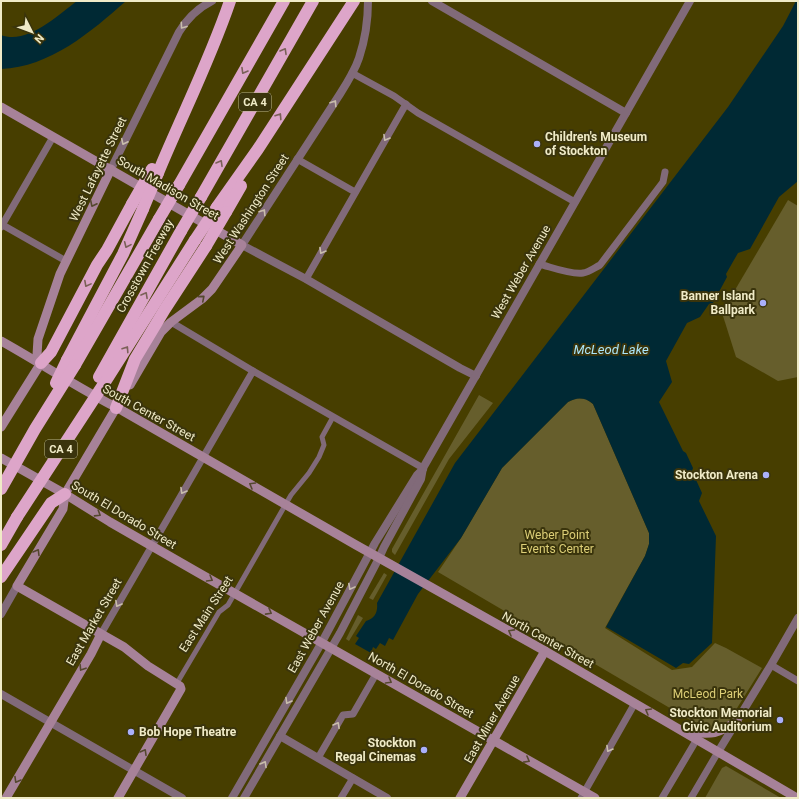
<svg xmlns="http://www.w3.org/2000/svg" width="799" height="799" font-family="Roboto,sans-serif">
<style>
.green{fill:#665e2c}
.water{fill:#002934}
.lines{fill:none;stroke-linecap:round;stroke-linejoin:round}
.pedestrian{stroke:#816a79;stroke-width:5}
.minor{stroke:#816a79;stroke-width:7}
.tertiary{stroke:#816a79;stroke-width:8}
.secondary{stroke:#a78299;stroke-width:9}
.motorway{stroke:#dda5c9;stroke-width:12}
.motorway-bridge{stroke:#dda5c9;stroke-width:12}
.oneway{stroke:#c9beac}
.oneway2{stroke:#7b6158}
.oneway3{stroke:#55482f}
.poi-dot{fill:#aab0fb;stroke:#3a340c;stroke-width:1.5}
.labels{text-anchor:middle;stroke-width:4;stroke-linejoin:round;paint-order:stroke}
.shield{fill:#3a340c;stroke:#b9b48f;stroke-width:1}
.shield-label{font-size:11px;font-weight:bold;fill:#f0ebc7}
.poi-label{font-size:12px;font-weight:bold;fill:#f0ebc7;stroke:#3a340c;text-anchor:end}
.street-label{font-size:12px;fill:#f0ebc7;stroke:#3a340c}
.park-label{font-size:12px;fill:#ddcf77;stroke:#3a340c}
.water-label{font-size:13px;font-style:italic;fill:#abe6fa;stroke:#3a340c}
</style>
<rect width="100%" height="100%" fill="#473e00"/>
<g class="green">
<path d="M 788,200 L 798,206 L 798,377 L 778,381 L 736,357 L 723,316 L 735,290 Z"/>
<path d="M 479,395 L 493,403 L 449,459 L 395,555 L 392,552 L 392,549 Z"/>
<path d="M 577,398 L 586,399 L 593,404 L 649,533 L 649,544 L 645,556 L 605,628 L 672,670 L 692,667 L 715,643 L 726,648 L 762,668 L 729,721 L 719,728 L 709,731 L 438,572 L 461,538 L 502,468 L 568,402 Z"/>
<path d="M 384,573 L 387,575 L 373,600 L 369,598 Z"/>
<path d="M 358,615 L 363,618 L 349,641 L 346,639 Z"/>
<path d="M 726,766 L 781,798 L 705,798 L 722,768 Z"/>
</g>
<g class="water">
<path d="M 77,1 L 126,1 C 91,32 50,67 1,69 L 1,35 C 27,45 57,16 77,1 Z"/>
<path d="M 796,1 L 798,1 L 798,181 L 779,197 L 750,249 L 738,253 L 726,274 L 727,277 L 713,303 L 709,304 L 700,317 L 687,323 L 666,361 L 672,382 L 659,402 L 683,451 L 686,453 L 693,468 L 692,471 L 702,493 L 699,501 L 716,536 L 712,643 L 689,664 L 683,663 L 676,668 L 606,627 L 645,556 L 649,544 L 649,533 L 593,404 C 585,397 577,397 568,402 L 502,468 L 461,538 L 418,594 L 393,640 L 389,638 L 385,646 L 380,643 L 376,649 L 373,647 L 371,653 L 355,644 L 359,638 L 356,636 L 366,621 C 375,618 378,612 377,603 L 455,463 L 728,107 L 783,26 Z"/>
</g>
<g class="lines">
<path class="pedestrian" d="M 177,683 L 219,612 L 228,605 L 291,495 L 309,473 L 319,457 L 324,445 L 322,437 L 333,417"/>
<g class="minor">
<path d="M 352,73 L 394,96 L 418,113 L 575,202"/>
<path d="M 297,159 L 355,192"/>
<path d="M 1,224 L 66,261"/>
<path d="M 1,227 L 53,137"/>
<path d="M 539,264 C 551,267 571,275 583,273 C 589,272 594,268 600,265 L 663,182 L 665,172"/>
<path d="M 306,279 L 406,104"/>
<path d="M 171,322 L 253,371 L 423,468"/>
<path d="M 101,634 L 253,371"/>
<path d="M 771,665 L 798,681"/>
<path d="M 318,758 L 343,715 L 353,714 L 376,674"/>
<path d="M 341,798 L 353,778"/>
<path d="M 581,798 L 635,703"/>
<path d="M 662,798 L 697,739"/>
<path d="M 691,798 L 718,752"/>
</g>
<g class="tertiary">
<path d="M 368,1 C 368,19 365,40 359,58 C 355,70 347,83 340,94 L 242,245 L 306,279 L 460,368 L 476,376"/>
<path d="M 432,1 L 626,113"/>
<path d="M 111,169 L 179,32 C 187,19 198,8 212,1"/>
<path d="M 1,614 L 17,586"/>
<path d="M 1,694 L 182,798"/>
<path d="M 280,736 L 387,798"/>
<path d="M 718,752 L 771,665 L 798,618"/>
<path d="M 232,798 L 322,642 L 375,543 L 417,475 L 423,469"/>
<path d="M 244,798 L 340,633 L 379,558 L 384,547 L 421,479 L 423,468 L 690,1"/>
</g>
<g class="secondary">
<path d="M 1,107 L 242,245 L 212,289 L 202,299 L 171,322 L 161,332 L 130,385"/>
<path d="M 1,341 C 42,364 81,390 123,411 L 356,545 L 545,651 L 797,798"/>
<path d="M 41,363 L 37,355 L 38,339 L 60,274 L 111,169"/>
<path d="M 1,427 L 41,363"/>
<path d="M 1,458 L 65,494 L 110,522 L 197,572 L 595,798"/>
<path d="M 686,732 C 711,734 715,736 737,721"/>
<path d="M 6,798 L 91,654 L 101,634"/>
<path d="M 118,798 L 181,689 L 180,686 L 148,666 L 124,647 L 17,586 L 63,509 L 65,494 L 119,403"/>
<path d="M 460,798 L 545,651"/>
</g>
<g class="motorway">
<path d="M 158,173 C 182,115 210,60 230,1"/>
<path d="M 179,185 L 284,1"/>
<path d="M 201,197 L 313,1"/>
<path d="M 217,207 L 258,149 L 354,1"/>
<path d="M 226,212 L 241,186"/>
<path d="M 67,360 L 123,254 L 143,209"/>
<path d="M 41,363 L 51,352 L 97,265 L 107,250 L 132,204"/>
<path d="M 75,365 L 159,219"/>
<path d="M 99,377 L 181,231"/>
<path d="M 105,382 L 195,240"/>
<path d="M 116,408 L 135,359 L 165,309 L 206,246"/>
<path d="M 1,545 L 17,517"/>
<path d="M 1,577 L 51,503 L 65,494"/>
</g>
<g class="motorway-bridge">
<path d="M 132,204 L 152,169"/>
<path d="M 143,209 L 158,173"/>
<path d="M 159,219 L 179,185"/>
<path d="M 181,231 L 201,197"/>
<path d="M 195,240 L 217,207"/>
<path d="M 206,246 L 226,212"/>
<path d="M 56,383 L 67,360"/>
<path d="M 1,489 L 35,429 L 75,365"/>
<path d="M 17,517 L 105,382"/>
</g>
</g>
<defs><path id="oneway-chevron" d="M-2-3.5L2.5 0L-2 3.5" fill="none" stroke-width="1.6" stroke-linecap="round" stroke-linejoin="round"/></defs>
<g class="oneway">
<use href="#oneway-chevron" transform="translate(183 26) rotate(126)"/>
<use href="#oneway-chevron" transform="translate(334 103) rotate(-57)"/>
<use href="#oneway-chevron" transform="translate(386 138) rotate(120)"/>
<use href="#oneway-chevron" transform="translate(124 142) rotate(116)"/>
<use href="#oneway-chevron" transform="translate(263 212) rotate(-57)"/>
<use href="#oneway-chevron" transform="translate(322 251) rotate(120)"/>
<use href="#oneway-chevron" transform="translate(183 491) rotate(120)"/>
<use href="#oneway-chevron" transform="translate(351 587) rotate(118)"/>
<use href="#oneway-chevron" transform="translate(118 604) rotate(119)"/>
<use href="#oneway-chevron" transform="translate(288 701) rotate(120)"/>
<use href="#oneway-chevron" transform="translate(337 725) rotate(-61)"/>
<use href="#oneway-chevron" transform="translate(609 749) rotate(120)"/>
<use href="#oneway-chevron" transform="translate(264 764) rotate(-60)"/>
</g>
<g class="oneway2">
<use href="#oneway-chevron" transform="translate(284 51) rotate(-60)"/>
<use href="#oneway-chevron" transform="translate(244 71) rotate(120)"/>
<use href="#oneway-chevron" transform="translate(279 116) rotate(-57)"/>
<use href="#oneway-chevron" transform="translate(220 163) rotate(-60)"/>
<use href="#oneway-chevron" transform="translate(127 245) rotate(114)"/>
<use href="#oneway-chevron" transform="translate(87 284) rotate(118)"/>
<use href="#oneway-chevron" transform="translate(145 295) rotate(-61)"/>
<use href="#oneway-chevron" transform="translate(126 349) rotate(-57)"/>
</g>
<g class="oneway3">
<use href="#oneway-chevron" transform="translate(93 204) rotate(116)"/>
<use href="#oneway-chevron" transform="translate(202 298) rotate(-41)"/>
<use href="#oneway-chevron" transform="translate(252 485) rotate(-150)"/>
<use href="#oneway-chevron" transform="translate(98 514) rotate(32)"/>
<use href="#oneway-chevron" transform="translate(37 552) rotate(-59)"/>
<use href="#oneway-chevron" transform="translate(210 579) rotate(30)"/>
<use href="#oneway-chevron" transform="translate(269 612) rotate(29)"/>
<use href="#oneway-chevron" transform="translate(511 632) rotate(-151)"/>
<use href="#oneway-chevron" transform="translate(82 668) rotate(122)"/>
<use href="#oneway-chevron" transform="translate(389 681) rotate(30)"/>
<use href="#oneway-chevron" transform="translate(648 711) rotate(-150)"/>
<use href="#oneway-chevron" transform="translate(144 752) rotate(-60)"/>
<use href="#oneway-chevron" transform="translate(527 760) rotate(29)"/>
<use href="#oneway-chevron" transform="translate(17 780) rotate(120)"/>
</g>
<g class="poi-dot">
<circle cx="537" cy="144" r="4"/>
<circle cx="763" cy="303" r="4"/>
<circle cx="766" cy="475" r="4"/>
<circle cx="780" cy="720" r="4"/>
<circle cx="131" cy="732" r="4"/>
<circle cx="424" cy="750" r="4"/>
</g>
<g class="labels">
<g class="shield">
<rect x="239" y="93" width="32" height="18" rx="3"/>
<rect x="45" y="440" width="32" height="18" rx="3"/>
</g>
<g class="shield-label">
<text x="255" y="106">CA 4</text>
<text x="61" y="453">CA 4</text>
</g>
<g class="poi-label">
<text x="545" y="141" text-anchor="start">Children's Museum<tspan x="545" dy="14">of Stockton</tspan></text>
<text x="755" y="300">Banner Island<tspan x="755" dy="14">Ballpark</tspan></text>
<text x="758" y="479">Stockton Arena</text>
<text x="772" y="717">Stockton Memorial<tspan x="772" dy="14">Civic Auditorium</tspan></text>
<text x="139" y="736" text-anchor="start">Bob Hope Theatre</text>
<text x="416" y="747">Stockton<tspan x="416" dy="14">Regal Cinemas</tspan></text>
</g>
<g class="street-label">
<text transform="translate(98 169) rotate(-64)" y="4">West Lafayette Street</text>
<text transform="translate(168 188) rotate(30)" y="4">South Madison Street</text>
<text transform="translate(251 209) rotate(-57)" y="4">West Washington Street</text>
<text transform="translate(145 266) rotate(-61)" y="4">Crosstown Freeway</text>
<text transform="translate(521 272) rotate(-60)" y="4">West Weber Avenue</text>
<text transform="translate(149 413) rotate(29)" y="4">South Center Street</text>
<text transform="translate(124 515) rotate(31)" y="4">South El Dorado Street</text>
<text transform="translate(206 614) rotate(-57)" y="4">East Main Street</text>
<text transform="translate(94 622) rotate(-60)" y="4">East Market Street</text>
<text transform="translate(316 627) rotate(-61)" y="4">East Weber Avenue</text>
<text transform="translate(548 640) rotate(29)" y="4">North Center Street</text>
<text transform="translate(421 685) rotate(30)" y="4">North El Dorado Street</text>
<text transform="translate(492 719) rotate(-60)" y="4">East Miner Avenue</text>
</g>
<g class="park-label">
<text x="557" y="539">Weber Point<tspan x="557" dy="14">Events Center</tspan></text>
<text x="708" y="698">McLeod Park</text>
</g>
<g class="water-label">
<text x="611" y="354">McLeod Lake</text>
</g>
</g>
<rect width="799" height="799" fill="none" stroke="#f0ebc7" stroke-width="4"/>
<g transform="translate(32 32) rotate(132)" stroke="#3a340c" stroke-width="3" paint-order="stroke">
<path d="M0-3L7 15L0 10L-7 15Z" fill="#f0ebc7"/>
<text y="-6" font-size="11" font-weight="bold" text-anchor="middle" fill="#f0ebc7">N</text>
</g>
</svg>
